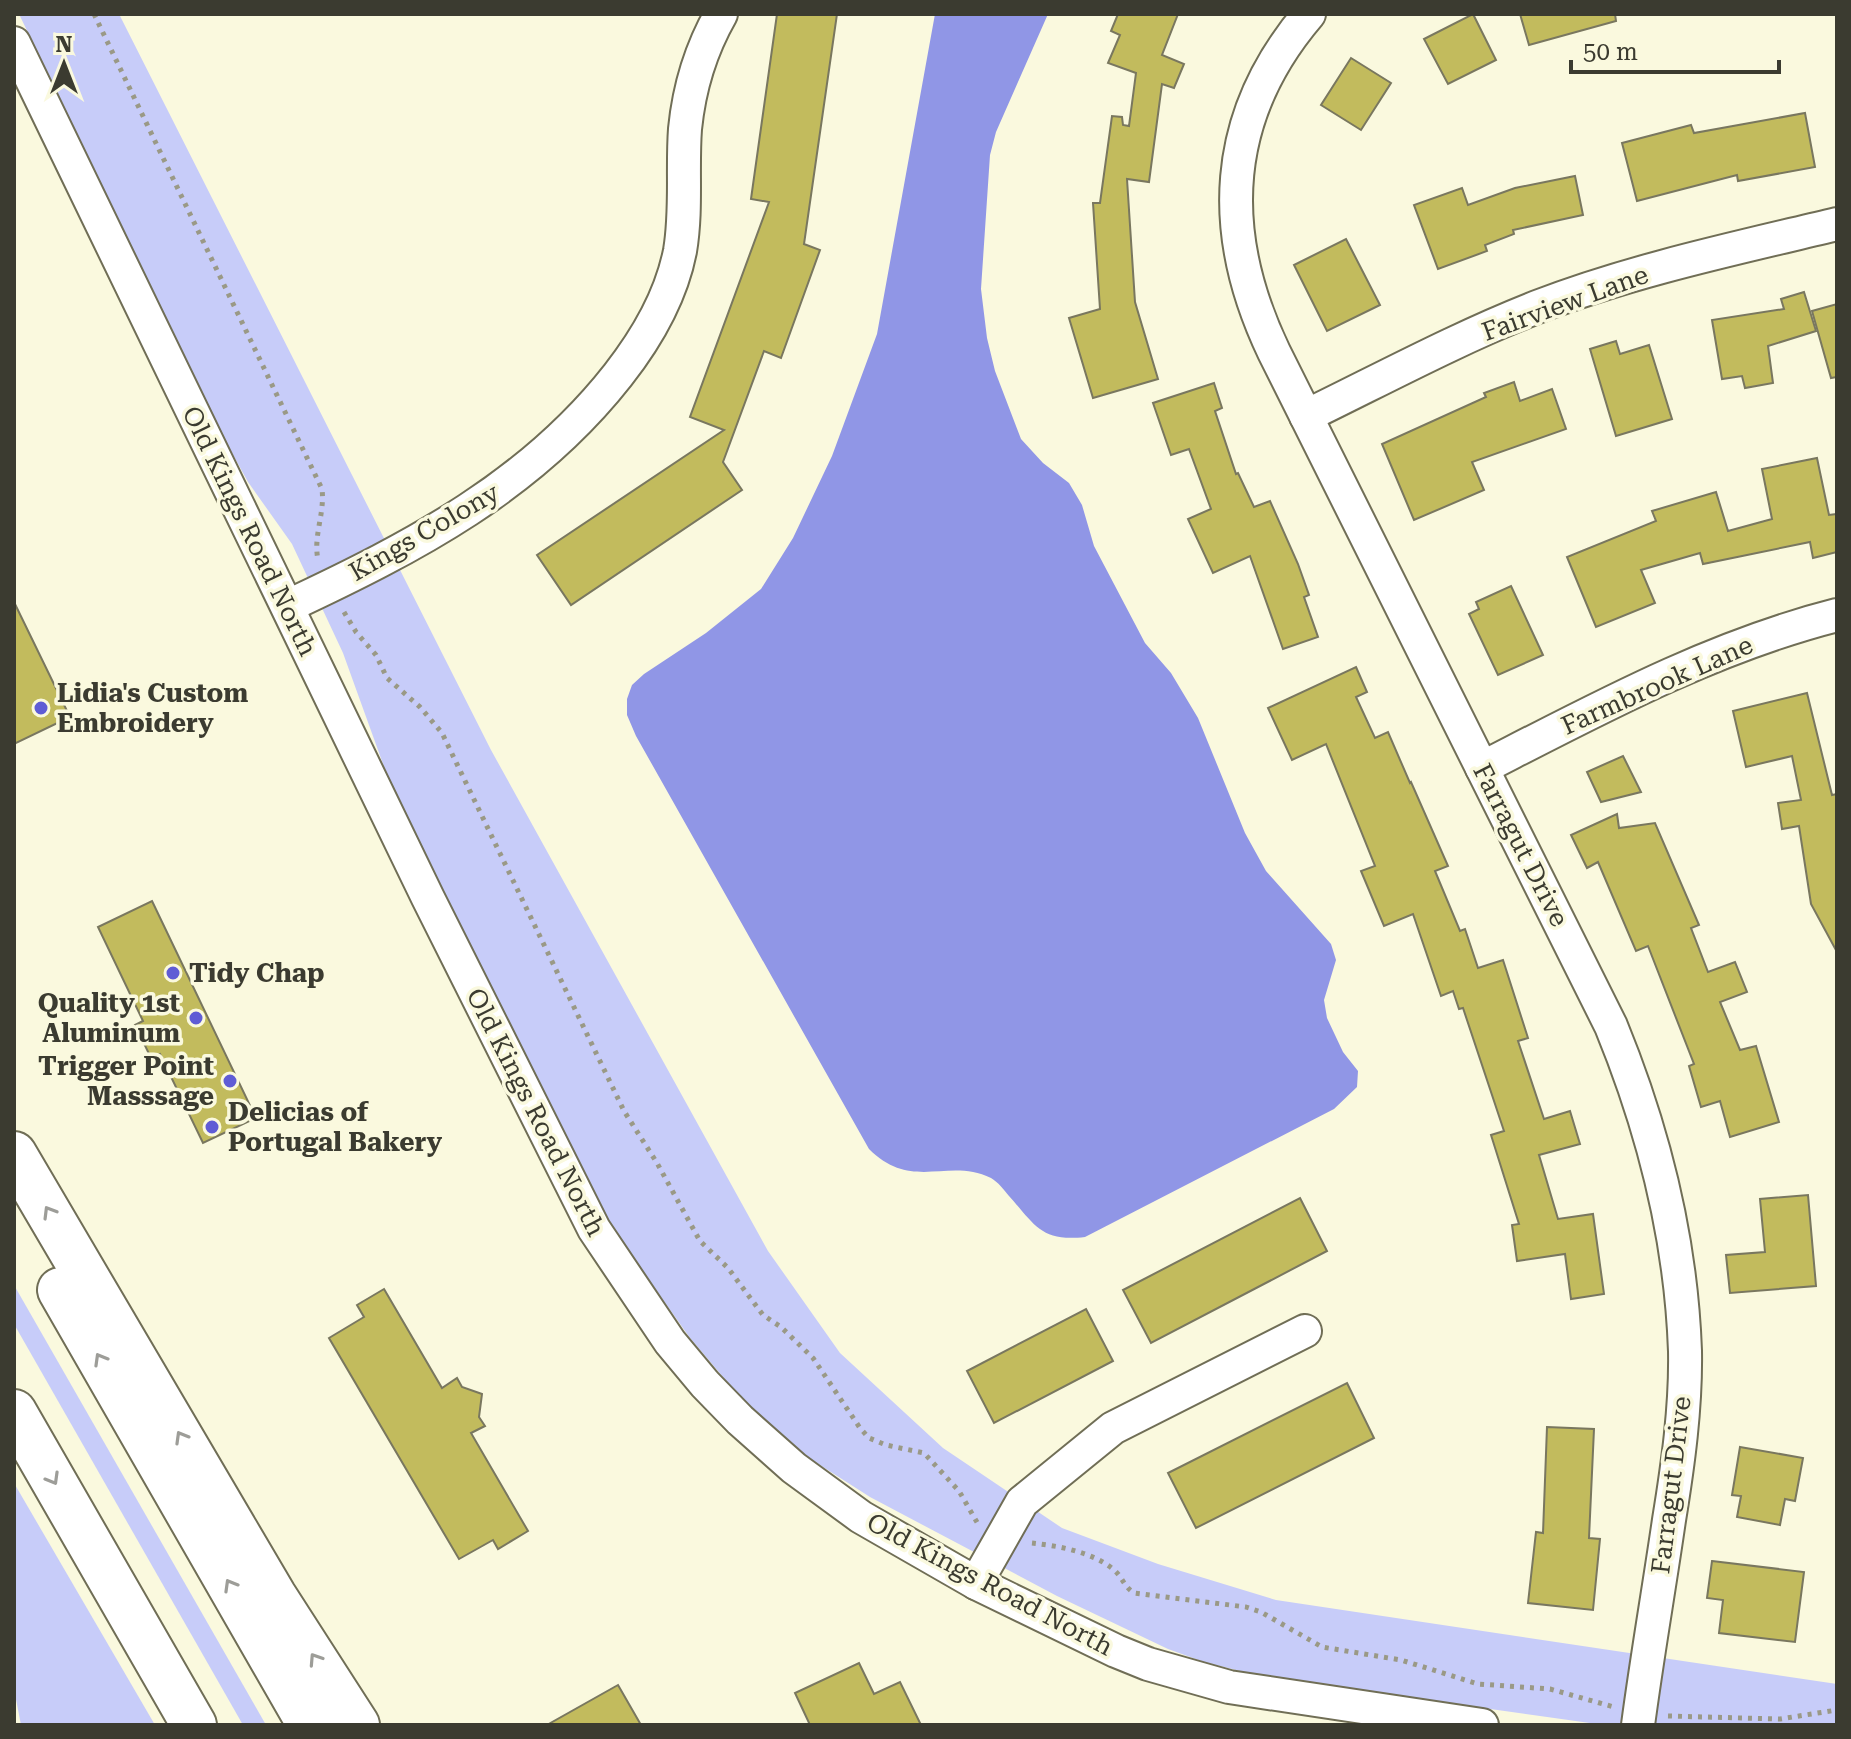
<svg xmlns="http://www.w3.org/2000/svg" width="1851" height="1739" font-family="'Roboto Serif',serif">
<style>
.green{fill:#c7ccf9}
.water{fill:#9096e6}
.building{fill:#c2bb5d;stroke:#79775f;stroke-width:2}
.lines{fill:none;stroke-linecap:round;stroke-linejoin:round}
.minor-casing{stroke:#706e56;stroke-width:36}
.highway-casing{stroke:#706e56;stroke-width:48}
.path{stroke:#9a9986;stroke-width:5;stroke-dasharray:4 6;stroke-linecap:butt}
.minor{stroke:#fff;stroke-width:32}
.highway{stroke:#fff;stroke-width:44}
.oneway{stroke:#9d9d98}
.poi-dot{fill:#5f5cd5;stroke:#faf9de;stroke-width:3}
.labels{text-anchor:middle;stroke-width:7;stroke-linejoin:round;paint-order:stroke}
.street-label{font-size:26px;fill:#3b3b30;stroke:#faf9de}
.poi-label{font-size:26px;font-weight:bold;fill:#3b3b30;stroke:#faf9de;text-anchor:start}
</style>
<rect width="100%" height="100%" fill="#faf9de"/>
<g class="green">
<path d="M 19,14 L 119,14 L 491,750 L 768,1251 L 840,1353 L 943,1448 L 1062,1528 L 1158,1564 L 1276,1600 L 1837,1684 L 1837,1725 L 1604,1725 L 1334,1687 L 1244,1672 L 1204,1662 L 1168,1649 L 1057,1596 L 870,1497 L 798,1451 L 768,1424 L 728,1383 L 690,1338 L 622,1242 L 587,1184 L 499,1009 L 387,775 L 343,653 L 292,544 L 248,482 L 221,433 Z"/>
<path d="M 14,1285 L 266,1725 L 243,1725 L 14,1324 Z"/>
<path d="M 14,1483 L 155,1725 L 21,1725 L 14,1689 Z"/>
</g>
<path class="water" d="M 935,14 L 1048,14 L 996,132 L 990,155 L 981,289 L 987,338 L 995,371 L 1021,439 L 1043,463 L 1069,483 L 1082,505 L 1094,546 L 1145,643 L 1171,673 L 1198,718 L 1245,833 L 1266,871 L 1331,944 L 1336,960 L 1324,1000 L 1327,1018 L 1343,1052 L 1358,1071 L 1357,1087 L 1334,1109 L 1085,1237 C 1041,1242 1035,1225 1009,1196 C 1004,1190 998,1182 991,1178 C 948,1157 912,1192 869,1149 L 636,736 L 627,715 L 627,699 L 632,685 L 644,674 L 706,633 L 761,589 L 793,538 L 832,456 L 877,334 Z"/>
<g class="building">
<path d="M 777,14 L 837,14 L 804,244 L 820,250 L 781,358 L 764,351 L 723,462 L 742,490 L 571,605 L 537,555 L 724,430 L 690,417 L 769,202 L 751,199 Z"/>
<path d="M 1118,14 L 1178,14 L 1162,55 L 1184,64 L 1174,88 L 1162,84 L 1149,182 L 1127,179 L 1135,302 L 1158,379 L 1093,398 L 1069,318 L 1100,309 L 1093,203 L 1100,203 L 1112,116 L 1122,117 L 1123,125 L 1129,126 L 1136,73 L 1108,63 L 1120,35 L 1111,31 Z"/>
<path d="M 1473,14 L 1496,60 L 1448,84 L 1424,39 Z"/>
<path d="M 1520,14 L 1615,14 L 1616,21 L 1529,45 Z"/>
<path d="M 1351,58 L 1391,83 L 1361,130 L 1321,105 Z"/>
<path d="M 1805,113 L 1815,167 L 1738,181 L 1737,175 L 1637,201 L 1622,143 L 1691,125 L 1694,133 Z"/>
<path d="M 1575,176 L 1583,215 L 1513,230 L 1514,234 L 1485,245 L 1487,251 L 1438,269 L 1414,205 L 1462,188 L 1468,205 L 1515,188 Z"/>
<path d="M 1346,239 L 1380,305 L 1327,331 L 1294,265 Z"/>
<path d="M 1804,292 L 1816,331 L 1768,346 L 1773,383 L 1745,388 L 1742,376 L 1722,379 L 1712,320 L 1784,309 L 1781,299 Z"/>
<path d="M 1837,304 L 1837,377 L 1831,378 L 1812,311 Z"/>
<path d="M 1616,341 L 1620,354 L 1649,345 L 1672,419 L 1616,436 L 1590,349 Z"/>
<path d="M 1514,382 L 1520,401 L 1552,389 L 1566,429 L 1472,462 L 1484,490 L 1414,520 L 1382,444 L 1486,397 L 1484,393 Z"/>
<path d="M 1214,383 L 1222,408 L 1215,411 L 1236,474 L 1238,473 L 1254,507 L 1270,501 L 1298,564 L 1309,595 L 1304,597 L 1318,637 L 1283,649 L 1250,556 L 1213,573 L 1188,519 L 1211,509 L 1189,449 L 1171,455 L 1153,403 Z"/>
<path d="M 1817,458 L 1829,515 L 1837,514 L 1837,552 L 1813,558 L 1810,542 L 1703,564 L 1700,553 L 1641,570 L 1655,603 L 1596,627 L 1567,557 L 1656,521 L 1652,511 L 1716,492 L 1728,531 L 1772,519 L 1762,469 Z"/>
<path d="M 1511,586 L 1543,655 L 1498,675 L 1469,614 L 1479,609 L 1476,602 Z"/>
<path d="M 14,602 L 70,717 L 14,744 Z"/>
<path d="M 1356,667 L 1367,692 L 1356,697 L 1375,738 L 1388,732 L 1410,783 L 1411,782 L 1448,866 L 1435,871 L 1460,931 L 1465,929 L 1478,968 L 1503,960 L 1528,1038 L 1518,1041 L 1544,1119 L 1570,1111 L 1580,1144 L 1539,1155 L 1558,1219 L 1593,1214 L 1604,1294 L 1571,1299 L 1565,1254 L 1517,1261 L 1512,1225 L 1519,1224 L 1491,1135 L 1504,1131 L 1463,1008 L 1459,1009 L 1453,991 L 1441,996 L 1413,914 L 1384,926 L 1361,871 L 1375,866 L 1326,744 L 1292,760 L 1268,708 Z"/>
<path d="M 1807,693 L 1832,795 L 1837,794 L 1837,952 L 1811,904 L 1799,826 L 1782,829 L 1778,803 L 1801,800 L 1792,756 L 1746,767 L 1733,711 Z"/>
<path d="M 1623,756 L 1641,792 L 1601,802 L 1587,772 Z"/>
<path d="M 1617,814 L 1619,828 L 1655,823 L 1699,925 L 1691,928 L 1708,972 L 1735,962 L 1747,992 L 1720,1002 L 1740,1050 L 1756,1046 L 1779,1122 L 1730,1137 L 1720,1101 L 1701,1107 L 1689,1066 L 1694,1064 L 1648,946 L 1636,951 L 1598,862 L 1587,868 L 1571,835 Z"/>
<path d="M 152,901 L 256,1118 L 203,1143 L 160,1054 L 151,1058 L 135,1025 L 143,1021 L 98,927 Z"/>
<path d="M 1808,1195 L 1816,1286 L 1730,1293 L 1726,1255 L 1765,1252 L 1760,1199 Z"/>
<path d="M 1300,1198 L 1327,1251 L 1151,1343 L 1123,1290 Z"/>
<path d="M 384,1289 L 442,1388 L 457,1378 L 462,1387 L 482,1394 L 479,1417 L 485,1426 L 471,1433 L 528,1531 L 498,1549 L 493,1540 L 459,1559 L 329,1338 L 364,1317 L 357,1305 Z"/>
<path d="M 1086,1309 L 1113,1361 L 994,1423 L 967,1371 Z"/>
<path d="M 1347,1383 L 1374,1438 L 1196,1528 L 1168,1473 Z"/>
<path d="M 1547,1427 L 1594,1429 L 1589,1538 L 1600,1539 L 1593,1610 L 1528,1603 L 1536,1532 L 1543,1533 Z"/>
<path d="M 1740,1447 L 1803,1458 L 1795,1501 L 1785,1499 L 1780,1525 L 1737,1517 L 1741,1496 L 1732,1495 Z"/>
<path d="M 1712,1561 L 1804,1572 L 1795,1642 L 1719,1633 L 1723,1600 L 1707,1598 Z"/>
<path d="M 859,1663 L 874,1694 L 900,1682 L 921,1725 L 810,1725 L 795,1693 Z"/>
<path d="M 618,1685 L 641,1725 L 547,1725 Z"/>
</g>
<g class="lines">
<g class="minor-casing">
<g id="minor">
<path d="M 1309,14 C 1221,117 1217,233 1274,352 L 1611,1026 C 1654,1131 1681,1237 1685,1351 C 1686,1407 1678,1465 1669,1520 C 1659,1589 1647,1657 1638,1725"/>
<path d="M 14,43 L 428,898 L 594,1229 L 670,1342 L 705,1384 L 740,1420 L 794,1468 L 861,1517 L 976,1583 L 1116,1651 L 1148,1664 L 1229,1687 L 1482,1725"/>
<path d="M 1306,416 C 1382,379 1458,338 1537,307 C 1633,270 1737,248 1837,224"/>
<path d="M 288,606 C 414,547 531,486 618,375 C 647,338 671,297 680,251 C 687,210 682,170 685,129 C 689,89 701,49 721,14"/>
<path d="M 1482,768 C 1597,709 1711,647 1837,615"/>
<path d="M 976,1583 L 1022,1502 L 1113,1428 L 1305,1331"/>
</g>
</g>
<g class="highway-casing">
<g id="highway">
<path d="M 14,1154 L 274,1596 L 357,1725"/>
<path d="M 60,1290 L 310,1725"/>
<path d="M 14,1412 L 194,1725"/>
</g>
</g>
<g class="path">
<path d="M 94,14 L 322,489 C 325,514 313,535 318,560"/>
<path d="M 344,612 L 356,632 L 376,655 L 387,678 L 420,707 L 442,733 L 624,1111 L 657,1163 L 700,1241 L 728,1268 L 763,1315 L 781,1327 L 813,1358 L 860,1428 L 869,1438 L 886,1445 L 924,1453 L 959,1491 L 978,1524"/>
<path d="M 1032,1543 C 1059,1546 1092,1552 1113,1569 C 1122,1576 1124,1587 1134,1593 L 1246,1607 L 1261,1612 L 1322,1647 L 1401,1660 L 1478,1684 L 1550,1689 L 1614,1707"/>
<path d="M 1668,1716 L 1780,1719 L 1837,1710"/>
</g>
<use href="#minor" class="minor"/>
<use href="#highway" class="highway"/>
</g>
<defs><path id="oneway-chevron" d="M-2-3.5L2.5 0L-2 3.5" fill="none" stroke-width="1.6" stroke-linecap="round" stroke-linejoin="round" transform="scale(2)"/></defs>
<g class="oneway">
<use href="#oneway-chevron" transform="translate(49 1212) rotate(-121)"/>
<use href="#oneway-chevron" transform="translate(100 1359) rotate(-120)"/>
<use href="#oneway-chevron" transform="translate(181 1437) rotate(-120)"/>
<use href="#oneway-chevron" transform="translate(53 1479) rotate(60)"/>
<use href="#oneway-chevron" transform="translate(230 1585) rotate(-120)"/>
<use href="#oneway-chevron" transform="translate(315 1659) rotate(-123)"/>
</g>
<g class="poi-dot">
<circle cx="41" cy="708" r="8"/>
<circle cx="173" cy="973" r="8"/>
<circle cx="196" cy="1018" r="8"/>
<circle cx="230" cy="1081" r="8"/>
<circle cx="212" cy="1127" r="8"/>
</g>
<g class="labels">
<g class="street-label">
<text transform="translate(1565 303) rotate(-20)" y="9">Fairview Lane</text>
<text transform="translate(250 531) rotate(64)" y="9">Old Kings Road North</text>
<text transform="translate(424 532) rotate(-30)" y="9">Kings Colony</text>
<text transform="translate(1657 685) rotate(-24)" y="9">Farmbrook Lane</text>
<text transform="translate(1521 845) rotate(63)" y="9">Farragut Drive</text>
<text transform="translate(536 1112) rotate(63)" y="9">Old Kings Road North</text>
<text transform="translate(1671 1485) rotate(-83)" y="9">Farragut Drive</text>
<text transform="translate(990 1584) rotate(28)" y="9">Old Kings Road North</text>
</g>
<g class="poi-label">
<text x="57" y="702">Lidia's Custom<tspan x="57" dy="30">Embroidery</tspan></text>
<text x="189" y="982">Tidy Chap</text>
<text x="180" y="1012" text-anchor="end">Quality 1st<tspan x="180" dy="30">Aluminum</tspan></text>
<text x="214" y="1075" text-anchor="end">Trigger Point<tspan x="214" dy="30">Masssage</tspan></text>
<text x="228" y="1121">Delicias of<tspan x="228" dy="30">Portugal Bakery</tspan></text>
</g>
</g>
<rect width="1851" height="1739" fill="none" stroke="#3b3b30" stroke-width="32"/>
<g transform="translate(64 64)" stroke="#faf9de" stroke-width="6" paint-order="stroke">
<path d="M0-6L14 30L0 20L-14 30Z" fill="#3b3b30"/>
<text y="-12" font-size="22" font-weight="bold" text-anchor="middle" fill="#3b3b30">N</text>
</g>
<path d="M1571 60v12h208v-12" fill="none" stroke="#3b3b30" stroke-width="4"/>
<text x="1583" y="60" font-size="24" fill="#3b3b30" stroke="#faf9de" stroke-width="6" paint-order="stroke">50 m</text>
</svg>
